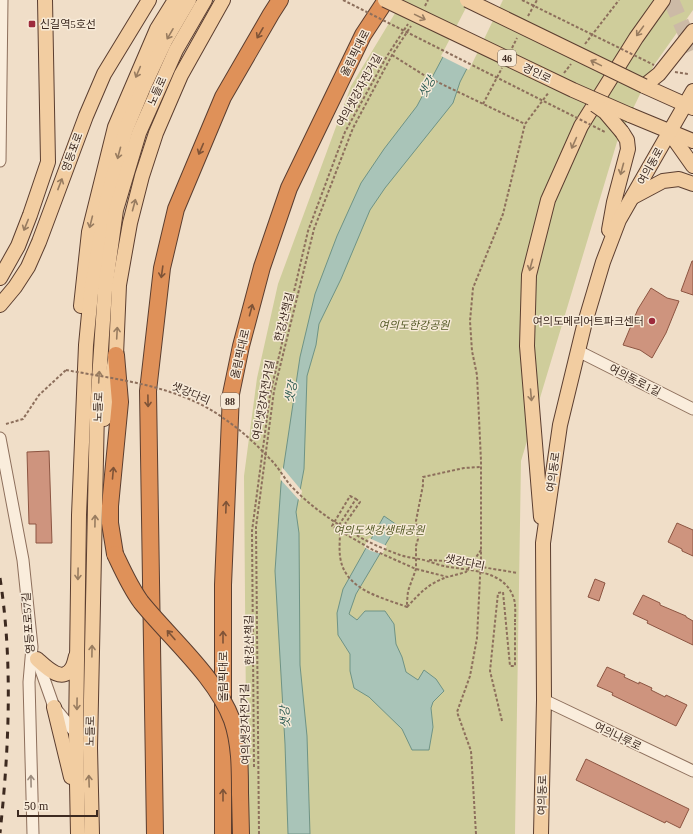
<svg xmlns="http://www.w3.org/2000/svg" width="693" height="834" font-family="'Times New Roman','Noto Sans KR',serif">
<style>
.green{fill:#cfcd9b}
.water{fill:#a9c4b8;stroke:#6f9385}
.pier{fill:#f0dec8}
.building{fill:#ce947e;stroke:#8c5542}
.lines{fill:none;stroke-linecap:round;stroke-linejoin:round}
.highway-tunnel{stroke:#ccbaa6;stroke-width:16;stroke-dasharray:16 8;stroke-linecap:butt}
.minor-casing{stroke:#8d6f5c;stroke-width:13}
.major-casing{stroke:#5b3e30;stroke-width:16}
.highway-casing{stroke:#5b3e30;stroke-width:18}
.path{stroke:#8d6f5c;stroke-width:2;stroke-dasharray:3 2;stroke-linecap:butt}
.minor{stroke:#faeddc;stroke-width:11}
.major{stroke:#f2cda1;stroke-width:14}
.highway{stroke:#df9159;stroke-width:16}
.rail{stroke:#3d2a20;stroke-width:3;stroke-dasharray:7 7;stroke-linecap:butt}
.major-bridge-casing{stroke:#5b3e30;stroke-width:16;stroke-linecap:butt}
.highway-bridge-casing{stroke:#5b3e30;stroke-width:18;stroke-linecap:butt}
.path-bridge{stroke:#8d6f5c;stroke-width:2;stroke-dasharray:3 2;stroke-linecap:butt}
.major-bridge{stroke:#f2cda1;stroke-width:14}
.highway-bridge{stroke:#df9159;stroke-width:16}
.oneway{stroke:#987c60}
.oneway2{stroke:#7e5337}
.oneway3{stroke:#9c8c7e}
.poi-dot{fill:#9d2b3c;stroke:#f7ead8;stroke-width:1.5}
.labels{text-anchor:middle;stroke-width:3;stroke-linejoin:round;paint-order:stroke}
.shield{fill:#f7ead8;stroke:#756457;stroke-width:1}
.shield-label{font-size:10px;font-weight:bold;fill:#3d2a20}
.poi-label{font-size:11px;fill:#3d2a20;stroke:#f7ead8;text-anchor:start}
.street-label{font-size:11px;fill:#3d2a20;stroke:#f7ead8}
.park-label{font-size:11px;font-style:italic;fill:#545a26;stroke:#f7ead8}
.water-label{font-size:12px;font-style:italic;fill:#2f5d53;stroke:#f7ead8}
</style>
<rect width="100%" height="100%" fill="#f0dec8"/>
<path class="green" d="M 403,0 L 693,0 L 693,10 L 654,65 L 617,142 L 521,461 L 515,834 L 247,834 L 244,476 L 257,378 L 278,284 L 351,86 Z"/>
<g class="water">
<path d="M 473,0 L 502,0 L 460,82 L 453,103 L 385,188 L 370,210 L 341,279 L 319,324 L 316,345 L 307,376 L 304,469 L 296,512 L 299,533 L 300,665 L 307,736 L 310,834 L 288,834 L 285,744 L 275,571 L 281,484 L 300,357 L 315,294 L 337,236 L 361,183 L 384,149 L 417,106 Z"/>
<path d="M 384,516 L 397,525 L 356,594 L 349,614 L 357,620 L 365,611 L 385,611 L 394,624 L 396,644 L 402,657 L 406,672 L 418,680 L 424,670 L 436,679 L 444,691 L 433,702 L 431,708 L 433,727 L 429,750 L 412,750 L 402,729 L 369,697 L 354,688 L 350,671 L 350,654 L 338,635 L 337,613 L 343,589 Z"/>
</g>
<g class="pier">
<path d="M 470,0 L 503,0 L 469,70 L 441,56 Z"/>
<path d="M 282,467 L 302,491 L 300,501 L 280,479 Z"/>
<path d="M 369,538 L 387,546 L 382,554 L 371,551 L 364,547 Z"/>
</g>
<g class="building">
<path d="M 692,261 L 693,261 L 693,295 L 681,291 Z"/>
<path d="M 651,288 L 667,298 L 679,301 L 666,333 L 652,358 L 640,350 L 623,345 L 638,309 Z"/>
<path d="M 49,451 L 52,543 L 36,543 L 36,524 L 29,524 L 27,452 Z"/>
<path d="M 677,523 L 693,530 L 693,556 L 682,551 L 682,549 L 668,542 Z"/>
<path d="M 595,579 L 605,583 L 599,601 L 588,597 Z"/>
<path d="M 643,595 L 660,603 L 660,605 L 686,616 L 686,617 L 693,621 L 693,645 L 647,623 L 648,621 L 633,614 Z"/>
<path d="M 607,667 L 625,675 L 624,677 L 639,684 L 639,682 L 652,688 L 651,690 L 665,697 L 666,695 L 687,705 L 676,726 L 612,695 L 613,693 L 597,686 Z"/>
<path d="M 586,759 L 689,809 L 680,828 L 666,821 L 665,823 L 576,780 Z"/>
</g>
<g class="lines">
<path class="highway-tunnel" d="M 671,0 L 693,50"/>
<g class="minor-casing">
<g id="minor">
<path d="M 0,161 L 2,0"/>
<path d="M 578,351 L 693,409"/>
<path d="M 0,438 L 23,560 L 32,647 L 29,682 L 33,834"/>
<path d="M 37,659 L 54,707 L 78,736"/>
<path d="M 544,700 L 693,771"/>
</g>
</g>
<g class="major-casing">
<g id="major">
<path d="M 693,31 L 659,74 L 644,86 L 693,108"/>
<path d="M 630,115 L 693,141"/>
<path d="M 669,132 L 693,166"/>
<path d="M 633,197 L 663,181 L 679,179 L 693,184"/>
<path d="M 609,230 L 614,202 L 628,149 L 627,140 L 622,132"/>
<path d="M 0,278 L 18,246 L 30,215 L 48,162 L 45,0"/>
<path d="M 0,305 L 15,287 L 28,267 L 39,242 L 86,116 L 104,74 L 149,0"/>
<path d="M 81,306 L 89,232 L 115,127 L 157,29 L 175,0"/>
<path d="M 104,419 L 116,355 L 119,285 L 130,223 L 142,176 L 156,133 L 181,75 L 223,0"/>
<path d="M 541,517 L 527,346 L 529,275 L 548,200 L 581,126 L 636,38 L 663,0"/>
<path d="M 37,659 C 46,667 62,684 72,668 C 74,665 75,660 76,656"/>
<path d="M 54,707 L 71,777"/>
<path d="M 78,834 L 76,733 L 79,515 L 86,345 L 91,293 L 107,200 L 126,129 L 144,86 L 165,41 L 189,0"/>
<path d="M 92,834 L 90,748 L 97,410 L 105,290 L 116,210 L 139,133 L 176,50 L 205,0"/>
<path d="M 541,834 L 544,700 L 543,543 L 560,425 L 584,326 L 603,262 L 619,220 L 693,91"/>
</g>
</g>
<g class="highway-casing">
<g id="highway">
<path d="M 115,554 L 110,523 L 110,506 L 120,402 L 116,355"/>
<path d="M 240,793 L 241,834"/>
<path d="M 155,834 L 148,391 L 162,268 L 176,209 L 223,97 L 271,14 L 280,0"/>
<path d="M 223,834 L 223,585 L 231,394 L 241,346 L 262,267 L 289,188 L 363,35 L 386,0"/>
</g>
</g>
<g class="path">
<path d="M 425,6 L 428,0"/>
<path d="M 528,16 L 537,0"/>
<path d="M 585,44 L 619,0"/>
<path d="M 512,48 L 517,38"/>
<path d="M 392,55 L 427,77 L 525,124"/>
<path d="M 675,72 L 688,74"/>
<path d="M 564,73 L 571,64"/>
<path d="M 483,104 L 502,68"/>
<path d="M 6,424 L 23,419 L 39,395 L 66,370"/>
<path d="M 339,525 L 356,499 L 350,496 L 332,526 L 340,531 L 360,502 L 356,499"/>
<path d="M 481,550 L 466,572 L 448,577 L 416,569 L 373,550 L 340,531 C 340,539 339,548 340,556 C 344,590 381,597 407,607 L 407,602 L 408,591 L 416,569 L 416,546 L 418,539 L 416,521 L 423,485 L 423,477 L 464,468 L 481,467"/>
<path d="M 407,607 C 421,592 428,584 447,577"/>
<path d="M 502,721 L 490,671 L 498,593 L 503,592 L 510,666 L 515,666 L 515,623"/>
<path d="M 254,767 L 252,531 L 270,395 L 308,231 L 345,132 L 387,56 L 408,24"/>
<path d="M 259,834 L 256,527 L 274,391 L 314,229 L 353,128 L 392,55 L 411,26"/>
<path d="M 476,834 L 471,751 L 457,712 L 470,676 L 477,638 L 481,557 L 481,461 L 477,375 L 472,351 L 470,321 L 473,288 L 503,214 L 525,124 L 549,92"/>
</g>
<use href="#minor" class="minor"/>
<use href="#major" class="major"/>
<use href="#highway" class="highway"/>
<path class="rail" d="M 0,578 C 13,662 9,749 0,833"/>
<g class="major-bridge-casing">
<g id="major-bridge">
<path d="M 385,0 L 573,90 L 630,115"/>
<path d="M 467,0 L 644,86"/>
<path d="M 595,105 L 605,112 L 622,132"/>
</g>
</g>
<g class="highway-bridge-casing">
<path id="highway-bridge" d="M 115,554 C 123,571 130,587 141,602 C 170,638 216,677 232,720 C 240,743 240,769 240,793"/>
</g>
<g class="path-bridge">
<path d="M 343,0 L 605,132"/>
<path d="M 522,0 L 654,65"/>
<path d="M 66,370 C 120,380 181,386 226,420 C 242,431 257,445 271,460 C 279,468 284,478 291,486 C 313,509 339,526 367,541 C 377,546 389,551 400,555 C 409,558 418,558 427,561 C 432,562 438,565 444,566 C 468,571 505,569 514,599 C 516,606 515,615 515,623"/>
<path d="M 429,560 L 445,561 L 518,573"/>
</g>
<use href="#major-bridge" class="major-bridge"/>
<use href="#highway-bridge" class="highway-bridge"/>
</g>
<defs><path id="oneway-shaft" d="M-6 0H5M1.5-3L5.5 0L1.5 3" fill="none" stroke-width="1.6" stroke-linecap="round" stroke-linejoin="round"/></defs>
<g class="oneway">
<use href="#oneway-shaft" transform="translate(420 17) rotate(26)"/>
<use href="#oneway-shaft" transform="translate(640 31) rotate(126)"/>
<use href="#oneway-shaft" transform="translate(170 34) rotate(120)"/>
<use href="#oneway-shaft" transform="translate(596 63) rotate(-154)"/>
<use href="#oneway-shaft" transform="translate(138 72) rotate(113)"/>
<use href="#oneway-shaft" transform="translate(574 143) rotate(114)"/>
<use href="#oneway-shaft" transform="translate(119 153) rotate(105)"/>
<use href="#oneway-shaft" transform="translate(622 169) rotate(105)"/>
<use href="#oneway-shaft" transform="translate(60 184) rotate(-69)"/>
<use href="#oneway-shaft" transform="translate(134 205) rotate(-75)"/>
<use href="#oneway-shaft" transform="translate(91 222) rotate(104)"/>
<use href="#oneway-shaft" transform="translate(26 225) rotate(112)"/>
<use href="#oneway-shaft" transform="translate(531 265) rotate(105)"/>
<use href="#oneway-shaft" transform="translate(117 333) rotate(-87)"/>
<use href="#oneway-shaft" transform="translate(99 377) rotate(-87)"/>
<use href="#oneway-shaft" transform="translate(531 395) rotate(85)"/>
<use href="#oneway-shaft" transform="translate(95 521) rotate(-89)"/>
<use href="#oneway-shaft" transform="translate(78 574) rotate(91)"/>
<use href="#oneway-shaft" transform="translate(92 651) rotate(-89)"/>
<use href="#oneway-shaft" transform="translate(77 704) rotate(91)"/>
<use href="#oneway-shaft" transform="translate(89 781) rotate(-92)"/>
</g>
<g class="oneway2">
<use href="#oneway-shaft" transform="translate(260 33) rotate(120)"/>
<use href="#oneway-shaft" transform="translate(201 149) rotate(113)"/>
<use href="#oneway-shaft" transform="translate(162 272) rotate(98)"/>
<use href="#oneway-shaft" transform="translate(251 310) rotate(-75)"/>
<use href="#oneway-shaft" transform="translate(148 401) rotate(89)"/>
<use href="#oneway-shaft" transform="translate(113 473) rotate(-85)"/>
<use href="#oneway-shaft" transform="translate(226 507) rotate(-88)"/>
<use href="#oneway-shaft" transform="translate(171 635) rotate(-131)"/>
<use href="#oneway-shaft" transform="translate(223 637) rotate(-90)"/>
<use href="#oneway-shaft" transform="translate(223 795) rotate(-90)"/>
</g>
<use class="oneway3" href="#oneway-shaft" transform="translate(31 781) rotate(-91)"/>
<g class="poi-dot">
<rect x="28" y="20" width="8" height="8" rx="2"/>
<circle cx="652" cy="321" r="4"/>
</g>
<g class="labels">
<g class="shield">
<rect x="498" y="50" width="18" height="16" rx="3"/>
<rect x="221" y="393" width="18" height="16" rx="3"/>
</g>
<g class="shield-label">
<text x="507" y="62">46</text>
<text x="230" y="405">88</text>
</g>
<g class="poi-label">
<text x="40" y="28">신길역5호선</text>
<text x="644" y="325" text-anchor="end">여의도메리어트파크센터</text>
</g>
<g class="street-label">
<text transform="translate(355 53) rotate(-63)" y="4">올림픽대로</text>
<text transform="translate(537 73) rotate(26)" y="4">경인로</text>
<text transform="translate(359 90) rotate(-61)" y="4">여의샛강자전거길</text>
<text transform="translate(157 91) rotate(-66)" y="4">노들로</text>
<text transform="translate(72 152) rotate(-70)" y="4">영등포로</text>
<text transform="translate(650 166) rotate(-61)" y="4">여의동로</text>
<text transform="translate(284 317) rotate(-76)" y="4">한강산책길</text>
<text transform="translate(240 354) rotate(-77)" y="4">올림픽대로</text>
<text transform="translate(635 380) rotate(27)" y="4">여의동로1길</text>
<text transform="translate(191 393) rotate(23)" y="4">샛강다리</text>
<text transform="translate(263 400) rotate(-80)" y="4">여의샛강자전거길</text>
<text transform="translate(98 407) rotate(-88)" y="4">노들로</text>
<text transform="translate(553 472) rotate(-82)" y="4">여의동로</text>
<text transform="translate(465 562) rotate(12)" y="4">샛강다리</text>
<text transform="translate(28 623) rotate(-94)" y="4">영등포로57길</text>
<text transform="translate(249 640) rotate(-91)" y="4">한강산책길</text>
<text transform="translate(223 677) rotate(-90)" y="4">올림픽대로</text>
<text transform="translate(245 724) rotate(-91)" y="4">여의샛강자전거길</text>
<text transform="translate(90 731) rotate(-89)" y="4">노들로</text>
<text transform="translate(618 736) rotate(26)" y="4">여의나루로</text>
<text transform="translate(542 795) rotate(-89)" y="4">여의동로</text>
</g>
<g class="park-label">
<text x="414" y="329">여의도한강공원</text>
<text x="379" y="534">여의도샛강생태공원</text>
</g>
<g class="water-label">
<text transform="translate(427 87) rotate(-60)" y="4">샛강</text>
<text transform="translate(291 392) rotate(-79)" y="4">샛강</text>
<text transform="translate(285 717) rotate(-92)" y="4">샛강</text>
</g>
</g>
<path d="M18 810v6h79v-6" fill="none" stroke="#3d2a20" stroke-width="2"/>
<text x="24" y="810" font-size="12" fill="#3d2a20" stroke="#f7ead8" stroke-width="3" paint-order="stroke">50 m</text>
</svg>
